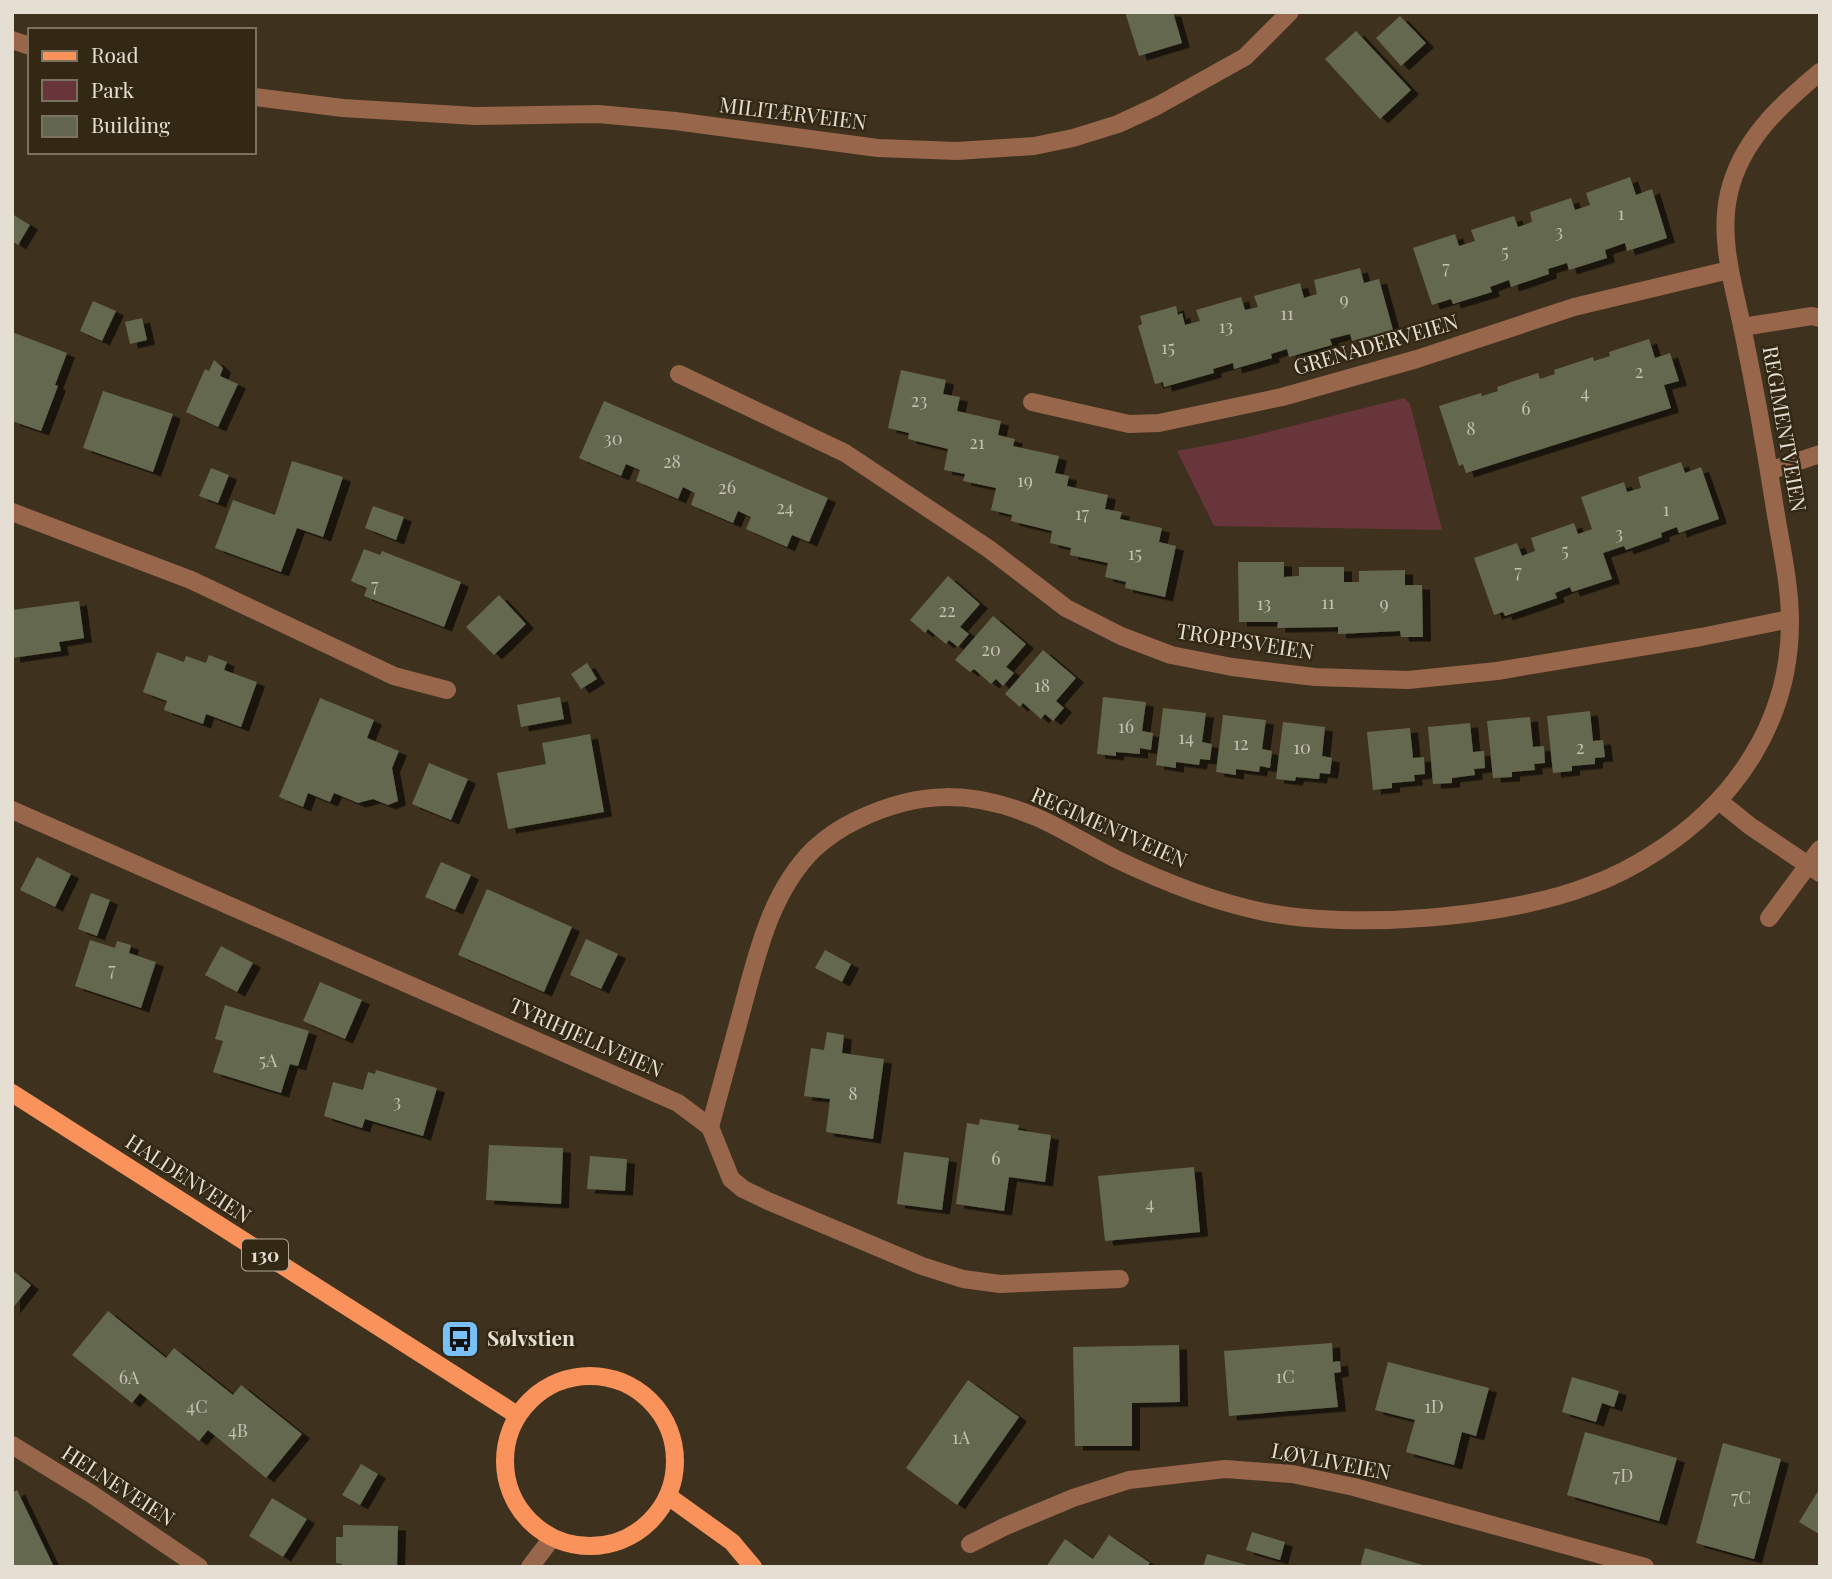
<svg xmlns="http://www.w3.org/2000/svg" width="1832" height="1579" font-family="'Playfair Display',serif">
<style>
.green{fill:#67353a}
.building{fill:#646750;filter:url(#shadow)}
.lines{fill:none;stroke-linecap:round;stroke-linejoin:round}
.minor{stroke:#98664b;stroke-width:18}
.major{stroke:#f9935b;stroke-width:18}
.labels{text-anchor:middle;stroke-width:5;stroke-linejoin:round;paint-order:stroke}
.number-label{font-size:18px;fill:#c5c0b2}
.shield{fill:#332814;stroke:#b0a799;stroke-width:2}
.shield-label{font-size:19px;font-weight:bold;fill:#e5ded2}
.street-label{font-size:21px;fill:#e5ded2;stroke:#332814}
.poi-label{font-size:21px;font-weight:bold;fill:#e5ded2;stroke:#332814;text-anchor:start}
</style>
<defs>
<filter id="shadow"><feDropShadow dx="8" dy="4.5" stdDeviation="0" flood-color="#0009"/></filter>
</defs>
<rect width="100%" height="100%" fill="#3e321e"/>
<path class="green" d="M 1404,398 L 1410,404 L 1442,530 L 1214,526 L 1177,451 L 1240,439 Z"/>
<g class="building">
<path d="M 1125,12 L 1173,12 L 1182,43 L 1139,56 Z"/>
<path d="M 1400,16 L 1426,43 L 1401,66 L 1376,38 Z"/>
<path d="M 1356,31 L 1411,90 L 1380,119 L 1325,59 Z"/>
<path d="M 1630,177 L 1636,195 L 1652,189 L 1667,238 L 1627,251 L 1625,243 L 1605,250 L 1607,258 L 1569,270 L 1567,263 L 1548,269 L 1549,274 L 1511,287 L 1509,280 L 1490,287 L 1492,292 L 1453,304 L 1451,299 L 1432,305 L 1413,248 L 1455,234 L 1459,246 L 1475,241 L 1471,230 L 1514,216 L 1518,227 L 1532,222 L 1530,212 L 1571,198 L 1575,210 L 1590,205 L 1586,193 Z"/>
<path d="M 12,214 L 30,225 L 18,245 L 12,241 Z"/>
<path d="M 1360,268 L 1364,283 L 1379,279 L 1393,330 L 1352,341 L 1350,334 L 1330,339 L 1332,345 L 1289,357 L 1287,349 L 1271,354 L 1272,358 L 1234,369 L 1233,363 L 1213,369 L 1214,373 L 1164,387 L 1163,382 L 1155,384 L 1138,326 L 1142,324 L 1140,316 L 1176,306 L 1178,315 L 1182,313 L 1185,325 L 1200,321 L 1196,310 L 1241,297 L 1245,310 L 1258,307 L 1254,296 L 1300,283 L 1304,298 L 1317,294 L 1314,280 Z"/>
<path d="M 93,301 L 116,311 L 102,341 L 80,331 Z"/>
<path d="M 142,318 L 147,340 L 130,344 L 125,322 Z"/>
<path d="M 12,332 L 67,353 L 55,385 L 58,386 L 41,431 L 12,421 Z"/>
<path d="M 1649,339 L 1655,358 L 1670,353 L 1679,381 L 1664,385 L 1671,408 L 1466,473 L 1463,464 L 1459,466 L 1439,406 L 1481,393 L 1482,396 L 1498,391 L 1497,387 L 1538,373 L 1540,379 L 1555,374 L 1554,370 L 1593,357 L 1594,361 L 1610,356 L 1609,352 Z"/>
<path d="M 214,360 L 223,368 L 220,376 L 238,384 L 218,427 L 186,412 L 205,369 L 209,371 Z"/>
<path d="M 901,370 L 946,380 L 943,394 L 960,397 L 957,411 L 1001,421 L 998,435 L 1015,439 L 1013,446 L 1059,456 L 1055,473 L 1069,476 L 1067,486 L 1108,495 L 1105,509 L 1122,512 L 1120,519 L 1162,528 L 1159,542 L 1176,546 L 1165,597 L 1125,588 L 1126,582 L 1105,577 L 1108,563 L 1070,555 L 1071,548 L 1050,543 L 1052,531 L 1011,521 L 1012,515 L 991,510 L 996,488 L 963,481 L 965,474 L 944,470 L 948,449 L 908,439 L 909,433 L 888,428 Z"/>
<path d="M 103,391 L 173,414 L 153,472 L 83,448 Z"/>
<path d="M 604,401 L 828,498 L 809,542 L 792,535 L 787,547 L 746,529 L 751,517 L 738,511 L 733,523 L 691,505 L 695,493 L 683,487 L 678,499 L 636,481 L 640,470 L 626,464 L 621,476 L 579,458 Z"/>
<path d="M 292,461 L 343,477 L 323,537 L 297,528 L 281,572 L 215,548 L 233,500 L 275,515 Z"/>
<path d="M 1681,462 L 1685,473 L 1701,467 L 1719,519 L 1679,533 L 1677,527 L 1661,533 L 1662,537 L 1626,550 L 1624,546 L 1603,553 L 1612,579 L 1572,592 L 1570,587 L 1555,593 L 1557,598 L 1505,616 L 1503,612 L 1494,615 L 1474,558 L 1517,543 L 1522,556 L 1535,551 L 1531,538 L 1574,523 L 1578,534 L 1592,529 L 1581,497 L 1624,482 L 1627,492 L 1641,488 L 1638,477 Z"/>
<path d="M 211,468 L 229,475 L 218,503 L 199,496 Z"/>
<path d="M 373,506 L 404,517 L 396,540 L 365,528 Z"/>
<path d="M 364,549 L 380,555 L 382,551 L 461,582 L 444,627 L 364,596 L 367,588 L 351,581 Z"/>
<path d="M 1238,562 L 1284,562 L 1284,577 L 1299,576 L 1299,567 L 1344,567 L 1344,582 L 1359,582 L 1359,571 L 1405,570 L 1405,585 L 1422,585 L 1423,637 L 1401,637 L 1400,631 L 1338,634 L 1338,627 L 1277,628 L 1278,622 L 1239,622 Z"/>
<path d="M 948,576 L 980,604 L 960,627 L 969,634 L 958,647 L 949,640 L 946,644 L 928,629 L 925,633 L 910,620 Z"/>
<path d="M 499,595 L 526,624 L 494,655 L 466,627 Z"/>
<path d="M 79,601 L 84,638 L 59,642 L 61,651 L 12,658 L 12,610 Z"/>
<path d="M 993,616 L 1026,644 L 1006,667 L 1014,673 L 1003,686 L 996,679 L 991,684 L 974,669 L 970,672 L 955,660 Z"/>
<path d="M 1043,650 L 1076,678 L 1056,701 L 1064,708 L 1053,721 L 1045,714 L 1041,719 L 1023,703 L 1020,707 L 1005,694 Z"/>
<path d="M 157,652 L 184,662 L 186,656 L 206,663 L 209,655 L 227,662 L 224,670 L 257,682 L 241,727 L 206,714 L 203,724 L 164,710 L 167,701 L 143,692 Z"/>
<path d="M 587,663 L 597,679 L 581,689 L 571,674 Z"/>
<path d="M 560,697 L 564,719 L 521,727 L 517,705 Z"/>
<path d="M 1103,697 L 1146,702 L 1142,731 L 1153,733 L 1151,750 L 1140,748 L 1140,754 L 1116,752 L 1116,756 L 1097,754 Z"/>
<path d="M 320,698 L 374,720 L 367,738 L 399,751 L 392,768 L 398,801 L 388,805 L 373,799 L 358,803 L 334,793 L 330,802 L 308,793 L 303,807 L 279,797 Z"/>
<path d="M 1163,708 L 1206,713 L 1202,742 L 1212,744 L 1210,760 L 1200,759 L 1199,765 L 1176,762 L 1176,768 L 1156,765 Z"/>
<path d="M 1590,711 L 1593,741 L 1603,740 L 1605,757 L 1595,758 L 1595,764 L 1572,766 L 1572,771 L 1553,773 L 1547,716 Z"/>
<path d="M 1223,715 L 1266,720 L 1262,749 L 1272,751 L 1270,768 L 1260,766 L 1259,772 L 1236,769 L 1236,775 L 1216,772 Z"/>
<path d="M 1530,717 L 1533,747 L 1544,746 L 1545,763 L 1534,764 L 1535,770 L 1512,772 L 1512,777 L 1493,778 L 1487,721 Z"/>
<path d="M 1283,722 L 1325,727 L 1322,756 L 1332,758 L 1330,774 L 1320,773 L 1319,779 L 1296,777 L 1295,781 L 1276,779 Z"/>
<path d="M 1470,723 L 1473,752 L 1484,751 L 1485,768 L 1474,769 L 1475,775 L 1452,778 L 1452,783 L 1433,784 L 1428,727 Z"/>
<path d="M 1410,728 L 1413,758 L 1424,757 L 1425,774 L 1414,775 L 1415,781 L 1392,783 L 1392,788 L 1373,790 L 1367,732 Z"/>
<path d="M 590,734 L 604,812 L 508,829 L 497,773 L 546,764 L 542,743 Z"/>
<path d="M 429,763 L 468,779 L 451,820 L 412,804 Z"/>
<path d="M 37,857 L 71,874 L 55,907 L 20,890 Z"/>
<path d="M 441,862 L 471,875 L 455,910 L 425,897 Z"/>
<path d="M 487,889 L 572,927 L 544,992 L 458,955 Z"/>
<path d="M 91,893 L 110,900 L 97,936 L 78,929 Z"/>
<path d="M 586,939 L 618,954 L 601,989 L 570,975 Z"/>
<path d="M 90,940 L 115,948 L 117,941 L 131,945 L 129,953 L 156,962 L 141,1008 L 75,986 Z"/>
<path d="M 221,946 L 253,963 L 237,992 L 205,975 Z"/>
<path d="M 825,950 L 851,964 L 842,982 L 815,968 Z"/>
<path d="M 320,982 L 362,1000 L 345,1039 L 303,1021 Z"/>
<path d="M 225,1005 L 309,1031 L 298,1066 L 290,1064 L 281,1093 L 213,1072 L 223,1041 L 215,1039 Z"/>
<path d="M 827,1032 L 844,1035 L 842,1053 L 884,1059 L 873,1139 L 826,1132 L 830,1099 L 804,1096 L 811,1048 L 824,1050 Z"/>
<path d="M 376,1070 L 437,1088 L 423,1136 L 365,1119 L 362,1128 L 324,1116 L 333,1082 L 363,1090 L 368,1072 L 375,1074 Z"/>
<path d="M 980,1119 L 1019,1125 L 1018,1130 L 1051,1135 L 1045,1182 L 1009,1177 L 1004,1211 L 956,1204 L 967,1123 L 979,1125 Z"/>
<path d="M 489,1145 L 563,1148 L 561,1204 L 486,1200 Z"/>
<path d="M 904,1152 L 949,1158 L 942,1210 L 897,1204 Z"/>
<path d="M 590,1156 L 627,1159 L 625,1191 L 587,1189 Z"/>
<path d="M 1194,1167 L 1200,1232 L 1105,1241 L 1098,1176 Z"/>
<path d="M 12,1270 L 31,1285 L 12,1309 Z"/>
<path d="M 108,1311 L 166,1358 L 174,1348 L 233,1395 L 241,1385 L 302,1434 L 266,1478 L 208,1430 L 199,1441 L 140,1393 L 132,1403 L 72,1355 Z"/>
<path d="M 1332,1343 L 1333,1362 L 1340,1361 L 1341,1372 L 1334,1373 L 1338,1407 L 1229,1416 L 1224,1351 Z"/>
<path d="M 1179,1345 L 1180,1402 L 1132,1403 L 1132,1446 L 1075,1446 L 1073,1347 Z"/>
<path d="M 1388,1362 L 1489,1388 L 1476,1436 L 1462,1432 L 1454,1465 L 1406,1452 L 1415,1420 L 1375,1410 Z"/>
<path d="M 1572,1377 L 1619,1391 L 1614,1407 L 1602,1403 L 1596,1422 L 1562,1412 Z"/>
<path d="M 968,1380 L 1019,1417 L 957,1505 L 906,1468 Z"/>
<path d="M 1585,1432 L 1677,1458 L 1659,1521 L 1567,1495 Z"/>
<path d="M 1723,1443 L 1781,1459 L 1754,1559 L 1696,1543 Z"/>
<path d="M 361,1464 L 378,1474 L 360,1505 L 342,1495 Z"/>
<path d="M 1820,1488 L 1820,1532 L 1819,1534 L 1799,1522 Z"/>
<path d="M 17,1490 L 54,1567 L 12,1567 L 12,1493 Z"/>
<path d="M 272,1498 L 307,1519 L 283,1557 L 249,1536 Z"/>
<path d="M 343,1525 L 398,1526 L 397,1567 L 342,1567 L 342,1564 L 336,1563 L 336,1537 L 343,1537 Z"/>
<path d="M 1252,1532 L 1285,1542 L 1280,1560 L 1246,1550 Z"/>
<path d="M 1109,1535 L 1150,1563 L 1147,1567 L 1046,1567 L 1065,1539 L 1093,1559 Z"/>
<path d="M 1365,1548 L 1426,1566 L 1426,1567 L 1360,1567 Z"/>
<path d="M 1207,1554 L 1251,1566 L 1251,1567 L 1203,1567 Z"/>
</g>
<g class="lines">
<g class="minor">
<path d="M 12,40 L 30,46"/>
<path d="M 254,97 L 343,108 L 475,116 L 598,114 L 675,121 L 878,148 L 957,151 L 1034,146 L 1073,138 L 1118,124 L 1157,106 L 1245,57 L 1290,12"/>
<path d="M 1742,327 L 1812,316 L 1820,318"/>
<path d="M 679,374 L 845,453 L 989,549 L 1066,608 L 1121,636 L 1171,655 L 1232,667 L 1315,677 L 1408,680 L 1497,671 L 1701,637 L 1790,619"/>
<path d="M 1032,402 L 1129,424 L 1159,423 L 1282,397 L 1417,359 L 1574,307 L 1729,270"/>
<path d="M 1769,471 L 1820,454"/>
<path d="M 12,512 L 191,580 L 394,676 L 447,690"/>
<path d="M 1719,801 L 1750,826 L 1820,873"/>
<path d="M 12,810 L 678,1103 L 710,1127 L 731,1179 L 743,1189 L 768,1201 L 922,1266 L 963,1279 L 1000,1284 L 1120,1279"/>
<path d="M 1769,918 L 1820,849"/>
<path d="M 710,1127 C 720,1090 730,1054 740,1017 C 756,959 769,893 814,849 C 826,838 842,827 857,820 C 919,790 972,790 1036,817 C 1064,829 1091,847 1118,860 C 1164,882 1215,902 1264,912 C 1352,930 1508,918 1591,885 C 1614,877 1636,865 1656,852 C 1737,800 1790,720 1790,622 C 1790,584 1781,546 1775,509 C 1766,451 1756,394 1744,336 C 1735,289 1718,241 1729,193 C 1741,141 1780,105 1820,72"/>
<path d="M 12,1445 L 90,1493 L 199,1567"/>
<path d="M 970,1544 L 1006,1526 L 1073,1498 L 1129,1480 L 1225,1469 L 1292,1474 L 1354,1487 L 1645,1567"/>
<path d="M 530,1567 L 552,1538"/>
</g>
<g class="major">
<path d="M 12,1093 L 517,1415"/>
<circle cx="590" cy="1461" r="85"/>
<path d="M 668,1496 L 732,1542 L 753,1567"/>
</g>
</g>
<defs>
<g id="bus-square" transform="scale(2.0125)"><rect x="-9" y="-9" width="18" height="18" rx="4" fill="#79bff8" stroke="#332814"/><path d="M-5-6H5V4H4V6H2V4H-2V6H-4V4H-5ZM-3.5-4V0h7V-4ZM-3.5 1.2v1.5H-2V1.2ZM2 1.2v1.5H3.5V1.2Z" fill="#111"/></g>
</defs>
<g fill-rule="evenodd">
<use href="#bus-square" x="460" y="1339"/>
</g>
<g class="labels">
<g class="number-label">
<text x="1621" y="220">1</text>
<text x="1559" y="238">3</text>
<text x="1505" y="258">5</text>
<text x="1446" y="274">7</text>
<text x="1344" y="306">9</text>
<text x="1287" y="320">11</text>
<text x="1226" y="333">13</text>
<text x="1168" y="354">15</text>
<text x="1639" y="378">2</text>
<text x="1585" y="399">4</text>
<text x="919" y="407">23</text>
<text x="1526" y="415">6</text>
<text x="1471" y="435">8</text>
<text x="613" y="445">30</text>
<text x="977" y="449">21</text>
<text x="672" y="468">28</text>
<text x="1025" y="487">19</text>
<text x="727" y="494">26</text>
<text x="785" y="514">24</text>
<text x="1666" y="516">1</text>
<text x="1082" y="520">17</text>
<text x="1619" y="540">3</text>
<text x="1565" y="557">5</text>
<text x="1135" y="560">15</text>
<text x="1518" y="578">7</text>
<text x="375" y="592">7</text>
<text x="1328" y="609">11</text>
<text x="1264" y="610">13</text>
<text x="1384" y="610">9</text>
<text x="947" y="617">22</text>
<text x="991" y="656">20</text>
<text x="1042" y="692">18</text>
<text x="1126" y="733">16</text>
<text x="1186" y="744">14</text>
<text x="1241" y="750">12</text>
<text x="1302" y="754">10</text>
<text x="1580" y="754">2</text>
<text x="112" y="976">7</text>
<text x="268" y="1067">5A</text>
<text x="853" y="1100">8</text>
<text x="397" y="1108">3</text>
<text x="996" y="1165">6</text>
<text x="1150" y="1210">4</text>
<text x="1285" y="1383">1C</text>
<text x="129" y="1384">6A</text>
<text x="197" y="1413">4C</text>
<text x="1434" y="1413">1D</text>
<text x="238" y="1437">4B</text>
<text x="961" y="1444">1A</text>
<text x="1623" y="1482">7D</text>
<text x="1741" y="1504">7C</text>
</g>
<rect class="shield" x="242" y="1239.5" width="46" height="31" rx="5"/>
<g class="shield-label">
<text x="265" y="1262">130</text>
</g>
<g class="street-label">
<text transform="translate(793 114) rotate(7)" y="7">MILITÆRVEIEN</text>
<text transform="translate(1376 345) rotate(-16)" y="7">GRENADERVEIEN</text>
<text transform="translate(1784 429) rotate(80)" y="7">REGIMENTVEIEN</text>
<text transform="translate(1245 642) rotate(9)" y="7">TROPPSVEIEN</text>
<text transform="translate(1109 828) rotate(24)" y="7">REGIMENTVEIEN</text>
<text transform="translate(586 1038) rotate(24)" y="7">TYRIHJELLVEIEN</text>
<text transform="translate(188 1179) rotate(33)" y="7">HALDENVEIEN</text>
<text transform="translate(1331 1462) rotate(11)" y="7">LØVLIVEIEN</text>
<text transform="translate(118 1486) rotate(33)" y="7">HELNEVEIEN</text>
</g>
<g class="poi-label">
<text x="487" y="1346">Sølvstien</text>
</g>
</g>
<rect width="1832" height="1579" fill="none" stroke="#e5ded2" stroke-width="28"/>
<rect x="28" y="28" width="228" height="126" fill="#332814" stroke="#7a7160" stroke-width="2"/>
<rect x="42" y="51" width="35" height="10" fill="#f9935b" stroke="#7a7160" stroke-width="2"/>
<text x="91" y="63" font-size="21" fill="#e5ded2">Road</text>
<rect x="42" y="80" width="35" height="21" fill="#67353a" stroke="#7a7160" stroke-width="2"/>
<text x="91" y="98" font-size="21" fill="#e5ded2">Park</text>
<rect x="42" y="116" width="35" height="21" fill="#646750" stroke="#7a7160" stroke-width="2"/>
<text x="91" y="133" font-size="21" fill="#e5ded2">Building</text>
</svg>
